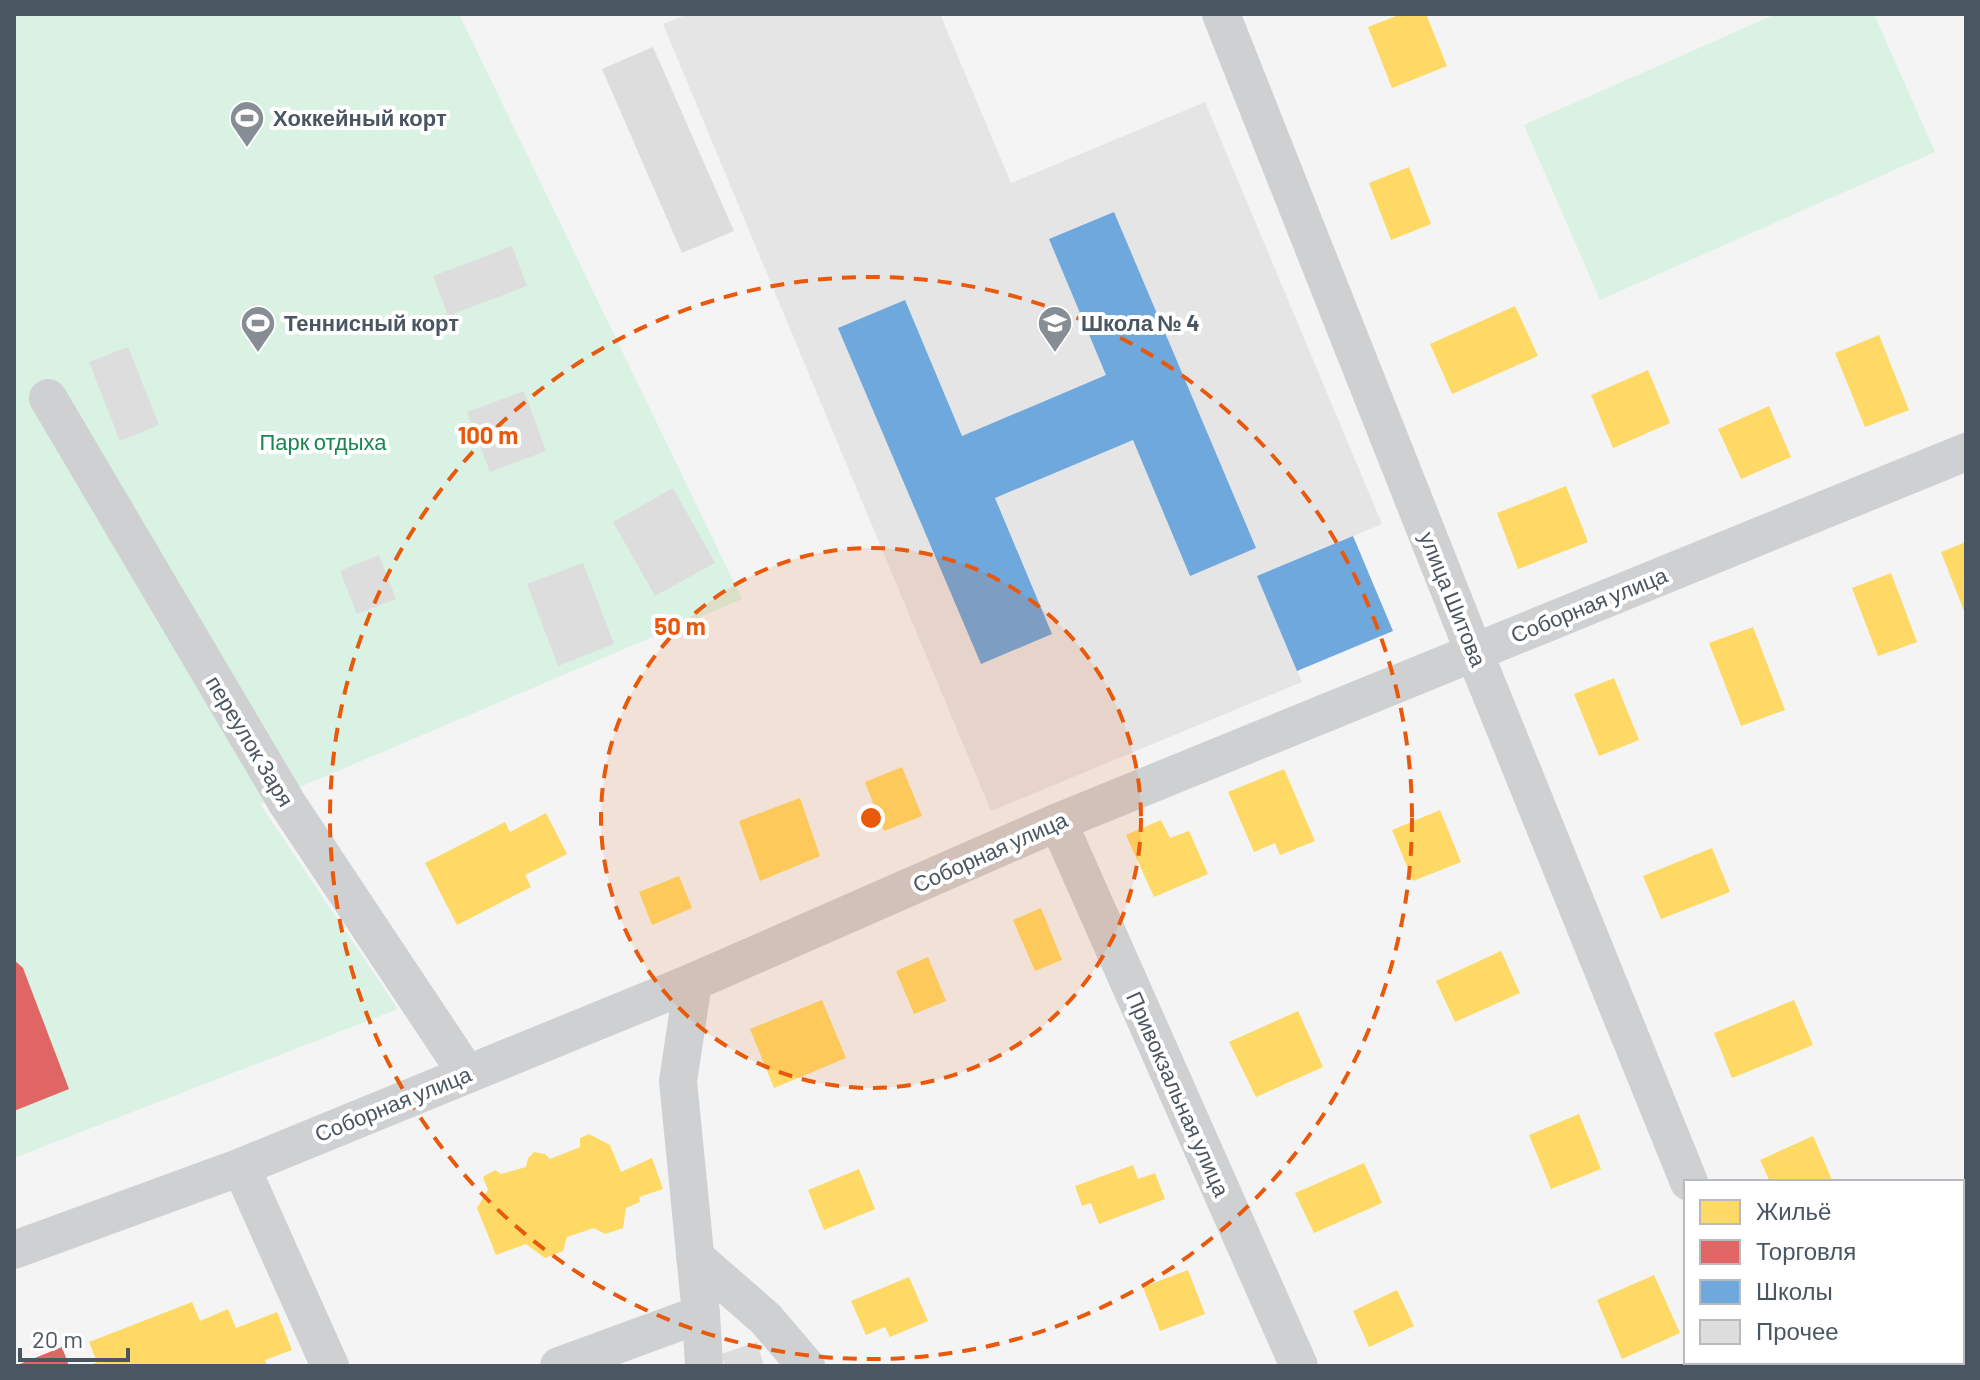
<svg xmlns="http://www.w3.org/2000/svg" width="1980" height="1380" font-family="Barlow,sans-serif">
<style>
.education{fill:#e6e5e6}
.green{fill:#d9f2e3}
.homes{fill:#ffd966}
.shops{fill:#e06666}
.schools{fill:#6fa8dc}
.building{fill:#ddddde}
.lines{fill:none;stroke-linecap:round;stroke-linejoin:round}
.minor{stroke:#ced0d2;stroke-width:38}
.ring{fill:none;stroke:#e8590c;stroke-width:4;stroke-dasharray:14 10}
.labels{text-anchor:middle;stroke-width:8;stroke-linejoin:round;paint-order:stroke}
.poi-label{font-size:22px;font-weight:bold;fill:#4a5661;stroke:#fff;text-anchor:start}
.park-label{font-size:22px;fill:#17864f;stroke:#fff}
.street-label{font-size:22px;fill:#4a5661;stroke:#fff}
.centre{fill:#e8590c;stroke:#fff;stroke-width:4}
.ring-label{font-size:24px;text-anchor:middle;font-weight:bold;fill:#e8590c;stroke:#fff;stroke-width:8;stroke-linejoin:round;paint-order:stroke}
</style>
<rect width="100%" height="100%" fill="#f4f4f4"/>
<path class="education" d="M 688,14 L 940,14 L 1011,183 L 1205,102 L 1382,524 L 1258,576 L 1302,682 L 991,811 L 663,24 Z"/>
<g class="green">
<path d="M 14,14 L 459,14 L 742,599 L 260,804 L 398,1009 L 14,1158 Z"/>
<path d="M 1776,14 L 1874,14 L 1935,152 L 1600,300 L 1524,125 Z"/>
</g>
<g class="homes">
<path d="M 1401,14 L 1426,14 L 1447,66 L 1392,88 L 1368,27 Z"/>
<path d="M 1409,167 L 1431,224 L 1391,240 L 1369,183 Z"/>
<path d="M 1515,306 L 1538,356 L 1452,394 L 1430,344 Z"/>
<path d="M 1879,335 L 1909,410 L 1865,427 L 1835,353 Z"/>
<path d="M 1648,370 L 1670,423 L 1613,448 L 1591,395 Z"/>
<path d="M 1769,406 L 1791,457 L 1741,479 L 1718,429 Z"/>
<path d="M 1566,486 L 1588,542 L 1518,569 L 1497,513 Z"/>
<path d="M 1966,542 L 1966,616 L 1941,552 Z"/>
<path d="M 1891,573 L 1917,642 L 1878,656 L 1852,588 Z"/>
<path d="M 1753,627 L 1785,710 L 1741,726 L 1709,643 Z"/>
<path d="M 1614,678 L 1639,740 L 1599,756 L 1574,694 Z"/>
<path d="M 902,767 L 922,816 L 884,831 L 865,782 Z"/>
<path d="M 1284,769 L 1315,841 L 1280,855 L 1275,843 L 1254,852 L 1228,792 Z"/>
<path d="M 800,798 L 820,856 L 760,881 L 739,821 Z"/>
<path d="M 1440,810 L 1461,862 L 1413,881 L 1392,830 Z"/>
<path d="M 546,813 L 567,854 L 525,875 L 531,887 L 457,925 L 425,863 L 505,822 L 510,832 Z"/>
<path d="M 1161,820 L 1170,838 L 1189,831 L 1208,874 L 1154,897 L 1126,835 Z"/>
<path d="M 1712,848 L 1730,892 L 1661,919 L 1643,876 Z"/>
<path d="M 679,876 L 692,908 L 652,925 L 639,892 Z"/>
<path d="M 1041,908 L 1062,960 L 1035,971 L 1013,920 Z"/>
<path d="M 1501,951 L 1520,993 L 1455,1022 L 1436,981 Z"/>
<path d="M 928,957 L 946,1001 L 914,1014 L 896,971 Z"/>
<path d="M 822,1000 L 846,1058 L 774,1088 L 750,1029 Z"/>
<path d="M 1794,1000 L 1813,1045 L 1732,1078 L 1714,1033 Z"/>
<path d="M 1298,1011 L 1323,1067 L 1256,1097 L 1229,1042 Z"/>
<path d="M 1579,1114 L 1601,1169 L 1551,1189 L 1529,1135 Z"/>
<path d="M 589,1134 L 610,1145 L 621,1172 L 652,1158 L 663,1189 L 639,1197 L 640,1202 L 626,1208 L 623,1228 L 605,1234 L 594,1228 L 567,1237 L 563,1251 L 545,1258 L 526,1244 L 496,1255 L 477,1208 L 488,1190 L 483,1177 L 495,1170 L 501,1174 L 526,1167 L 528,1158 L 534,1152 L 545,1154 L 550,1159 L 580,1147 L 580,1138 Z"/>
<path d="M 1813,1136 L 1833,1182 L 1770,1182 L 1760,1160 Z"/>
<path d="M 1364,1163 L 1382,1203 L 1314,1233 L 1295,1193 Z"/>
<path d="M 1133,1165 L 1138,1179 L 1155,1173 L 1165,1199 L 1099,1224 L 1091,1203 L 1082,1206 L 1075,1186 Z"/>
<path d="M 859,1169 L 875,1209 L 824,1230 L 808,1190 Z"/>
<path d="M 1188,1270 L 1205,1314 L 1160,1331 L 1143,1287 Z"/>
<path d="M 1654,1275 L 1680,1333 L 1622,1359 L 1597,1300 Z"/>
<path d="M 909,1277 L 928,1321 L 890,1337 L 885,1327 L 866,1335 L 851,1301 Z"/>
<path d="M 1397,1290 L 1414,1326 L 1369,1347 L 1353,1311 Z"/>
<path d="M 192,1302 L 200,1321 L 228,1309 L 236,1328 L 277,1312 L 292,1350 L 265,1360 L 268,1366 L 88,1366 L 97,1362 L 89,1342 Z"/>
<path d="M 1869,1362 L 1931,1362 L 1933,1366 L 1859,1366 Z"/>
</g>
<g class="shops">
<path d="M 14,960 L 23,968 L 69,1089 L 14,1111 Z"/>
<path d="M 62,1347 L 69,1366 L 15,1366 Z"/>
</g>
<g class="schools">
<path d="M 1114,212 L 1256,548 L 1190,576 L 1133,440 L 995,498 L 1052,634 L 981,664 L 838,328 L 905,300 L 962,436 L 1106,375 L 1049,239 Z"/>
<path d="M 1353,536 L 1393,631 L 1297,671 L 1257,576 Z"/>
</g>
<g class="building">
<path d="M 653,47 L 734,231 L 682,253 L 602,69 Z"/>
<path d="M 512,246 L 527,286 L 448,316 L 433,276 Z"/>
<path d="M 128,347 L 159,425 L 120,441 L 89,362 Z"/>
<path d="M 524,391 L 546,451 L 490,472 L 467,412 Z"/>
<path d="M 673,488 L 715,563 L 655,596 L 613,522 Z"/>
<path d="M 379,555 L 396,599 L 357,614 L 340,571 Z"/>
<path d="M 583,563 L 614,644 L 558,666 L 527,584 Z"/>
<path d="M 757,1342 L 764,1366 L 725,1366 L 721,1354 Z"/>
</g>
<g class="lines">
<g class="minor">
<path d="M 1221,14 L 1474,652 L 1689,1182"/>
<path d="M 48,398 L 287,803 L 467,1074"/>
<path d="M 1058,822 L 1299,1366"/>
<path d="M 693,982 L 678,1081 L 701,1314 L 704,1366"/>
<path d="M 241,1167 L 330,1366"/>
<path d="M 14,1250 L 241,1167 L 693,982 L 1058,822 L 1966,452"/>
<path d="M 695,1257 L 766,1319 L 806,1366"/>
<path d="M 1762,1362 L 1764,1366"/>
<path d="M 559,1366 L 701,1314"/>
</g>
</g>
<circle cx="871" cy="818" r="270" fill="#e8590c" fill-opacity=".12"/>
<g class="ring">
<circle cx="871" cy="818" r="270"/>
<circle cx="871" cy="818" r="541"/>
</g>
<defs>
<g id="stadium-pin" transform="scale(1.8)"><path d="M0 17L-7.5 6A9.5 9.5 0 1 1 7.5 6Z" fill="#868d94" stroke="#fff"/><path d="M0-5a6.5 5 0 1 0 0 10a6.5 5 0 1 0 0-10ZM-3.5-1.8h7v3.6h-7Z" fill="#fff"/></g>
<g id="school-pin" transform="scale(1.8)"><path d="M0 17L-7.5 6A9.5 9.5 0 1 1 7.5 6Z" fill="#868d94" stroke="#fff"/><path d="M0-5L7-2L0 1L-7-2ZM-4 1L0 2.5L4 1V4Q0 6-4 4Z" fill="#fff"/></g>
</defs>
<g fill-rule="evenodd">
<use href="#stadium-pin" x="247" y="118"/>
<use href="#stadium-pin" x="258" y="323"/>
<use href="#school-pin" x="1055" y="323"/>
</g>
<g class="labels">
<g class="poi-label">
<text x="273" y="126">Хоккейный корт</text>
<text x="284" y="331">Теннисный корт</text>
<text x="1081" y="331">Школа № 4</text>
</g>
<g class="park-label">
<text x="323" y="450">Парк отдыха</text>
</g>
<g class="street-label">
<text transform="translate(1453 599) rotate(68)" y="8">улица Шитова</text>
<text transform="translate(1589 605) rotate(-22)" y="8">Соборная улица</text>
<text transform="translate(250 741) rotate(59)" y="8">переулок Заря</text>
<text transform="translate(990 852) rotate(-24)" y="8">Соборная улица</text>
<text transform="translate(1178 1094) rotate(66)" y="8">Привокзальная улица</text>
<text transform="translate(393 1104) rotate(-22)" y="8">Соборная улица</text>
</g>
</g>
<circle cx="871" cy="818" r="12" class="centre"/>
<g class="ring-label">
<text x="488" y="444">100 m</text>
<text x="680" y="635">50 m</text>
</g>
<rect width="1980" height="1380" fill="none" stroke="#4a5661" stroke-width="32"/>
<rect x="1684" y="1180" width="280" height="184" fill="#ffffff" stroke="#b7bbc0" stroke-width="2"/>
<rect x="1700" y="1200" width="40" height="24" fill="#ffd966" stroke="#b7bbc0" stroke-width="2"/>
<text x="1756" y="1220" font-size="24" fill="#4a5661">Жильё</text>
<rect x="1700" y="1240" width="40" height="24" fill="#e06666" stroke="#b7bbc0" stroke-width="2"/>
<text x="1756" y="1260" font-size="24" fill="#4a5661">Торговля</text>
<rect x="1700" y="1280" width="40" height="24" fill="#6fa8dc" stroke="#b7bbc0" stroke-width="2"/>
<text x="1756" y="1300" font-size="24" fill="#4a5661">Школы</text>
<rect x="1700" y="1320" width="40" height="24" fill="#ddddde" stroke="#b7bbc0" stroke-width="2"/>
<text x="1756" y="1340" font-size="24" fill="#4a5661">Прочее</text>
<path d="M20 1348v12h108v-12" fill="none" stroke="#4a5661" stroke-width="4"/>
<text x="32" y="1348" font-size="24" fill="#4a5661" stroke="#ffffff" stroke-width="6" paint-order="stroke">20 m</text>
</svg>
